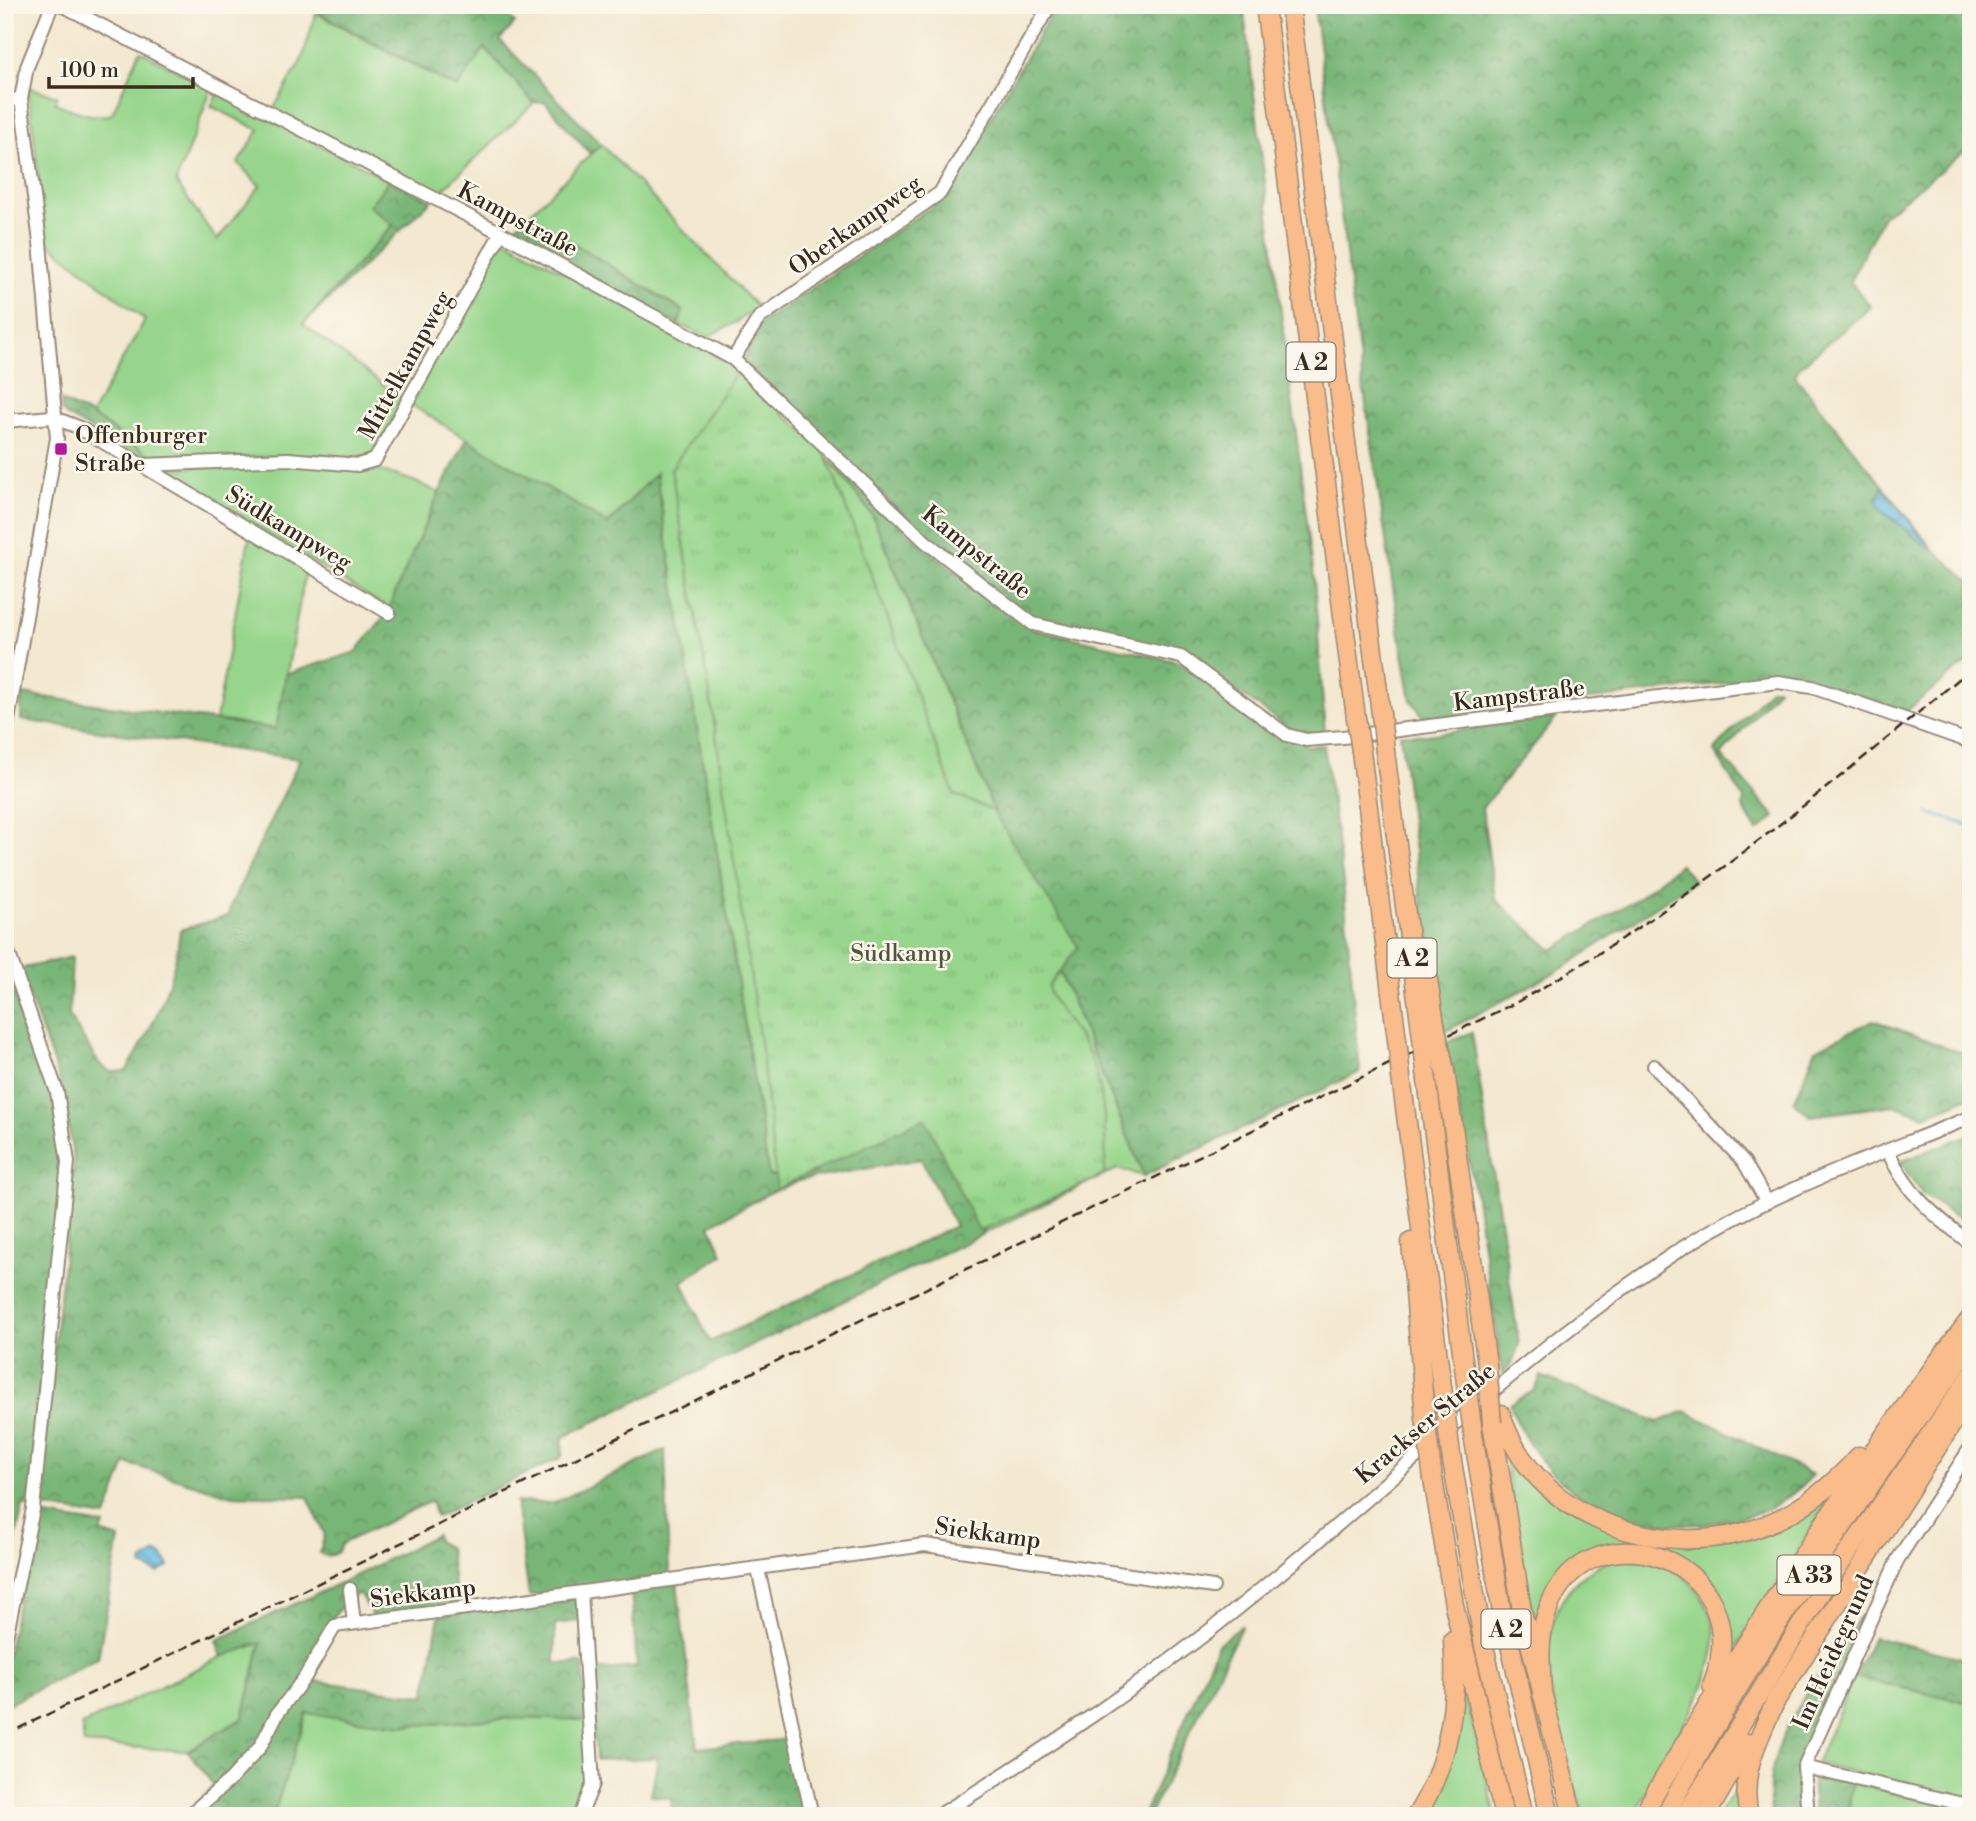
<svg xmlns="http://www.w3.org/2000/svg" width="1976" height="1821" font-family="'Libre Bodoni',serif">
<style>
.grass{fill:#96d58b;stroke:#688054;stroke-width:2}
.forest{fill:url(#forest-crowns);stroke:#5a704a;stroke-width:2;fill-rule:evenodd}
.park{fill:url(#park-tufts);stroke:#688054;stroke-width:2}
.water{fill:url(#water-waves);stroke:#4f727f;stroke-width:2}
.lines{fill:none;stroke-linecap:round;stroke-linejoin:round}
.stream{stroke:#63bae0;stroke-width:2.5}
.minor-casing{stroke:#978977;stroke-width:16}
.highway-casing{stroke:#978977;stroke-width:21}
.minor{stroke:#fff;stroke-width:12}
.highway{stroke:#f9bc8a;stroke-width:18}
.rail{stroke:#3b2a1e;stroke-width:2.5;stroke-dasharray:10 5;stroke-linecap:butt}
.highway-bridge-casing{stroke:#978977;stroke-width:21;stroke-linecap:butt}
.highway-bridge{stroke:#f9bc8a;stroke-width:18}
.poi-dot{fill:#b5179e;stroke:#fbf7ec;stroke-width:2.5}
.labels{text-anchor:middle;stroke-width:5;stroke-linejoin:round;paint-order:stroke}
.shield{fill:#fbf7ec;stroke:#75685c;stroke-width:2}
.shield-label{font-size:23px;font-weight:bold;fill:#3b2a1e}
.street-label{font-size:24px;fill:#3b2a1e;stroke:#fbf7ec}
.poi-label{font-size:24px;fill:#3b2a1e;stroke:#fbf7ec;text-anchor:start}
.park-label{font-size:24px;fill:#525539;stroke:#fbf7ec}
</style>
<defs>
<pattern id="forest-crowns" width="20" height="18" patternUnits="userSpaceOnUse" patternTransform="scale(1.75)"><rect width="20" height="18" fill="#78b677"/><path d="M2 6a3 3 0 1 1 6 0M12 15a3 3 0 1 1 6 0" fill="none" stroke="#649461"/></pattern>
<pattern id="park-tufts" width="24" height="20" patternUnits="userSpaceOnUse" patternTransform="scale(1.75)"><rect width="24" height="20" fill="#96d58b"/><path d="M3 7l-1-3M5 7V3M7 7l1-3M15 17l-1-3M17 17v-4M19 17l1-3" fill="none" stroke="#82b778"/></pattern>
<pattern id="water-waves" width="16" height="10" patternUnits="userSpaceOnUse" patternTransform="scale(1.75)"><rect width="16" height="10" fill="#63bae0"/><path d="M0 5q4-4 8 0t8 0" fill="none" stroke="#5397b5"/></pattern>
</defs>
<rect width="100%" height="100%" fill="#fbf7ec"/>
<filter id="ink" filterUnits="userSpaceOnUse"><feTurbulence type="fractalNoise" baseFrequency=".0143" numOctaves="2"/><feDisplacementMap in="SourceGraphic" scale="14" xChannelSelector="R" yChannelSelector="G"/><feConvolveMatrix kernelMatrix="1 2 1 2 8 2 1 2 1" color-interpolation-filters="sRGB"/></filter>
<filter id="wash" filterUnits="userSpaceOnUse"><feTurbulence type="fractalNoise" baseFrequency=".00686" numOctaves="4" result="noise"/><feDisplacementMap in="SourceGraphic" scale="28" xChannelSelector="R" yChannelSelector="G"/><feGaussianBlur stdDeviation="1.57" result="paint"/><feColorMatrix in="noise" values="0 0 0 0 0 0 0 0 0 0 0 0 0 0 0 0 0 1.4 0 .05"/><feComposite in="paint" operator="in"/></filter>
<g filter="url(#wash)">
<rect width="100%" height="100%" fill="#f3e8d0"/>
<g class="grass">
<path d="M 316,13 L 456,88 L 485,48 L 534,103 L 438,194 L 273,110 L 302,59 Z"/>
<path d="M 140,51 L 212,88 L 176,182 L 217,240 L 260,186 L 238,163 L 259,130 L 211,106 L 218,93 L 389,180 L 394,225 L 303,324 L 406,402 L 377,458 L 316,455 L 158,461 L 91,415 L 145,320 L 46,241 L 28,87 L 57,96 L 55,103 C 73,110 93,120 112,114 Z"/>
<path d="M 601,144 L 757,307 L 737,322 L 707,337 L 678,325 L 683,311 L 528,215 Z"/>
<path d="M 499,236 L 740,369 L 832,462 L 873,516 L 1144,1176 L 1117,1169 L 981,1235 L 1014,1178 L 738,499 L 815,1175 L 769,1177 L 656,474 L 608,525 L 411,405 Z"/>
<path d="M 312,461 C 358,467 398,470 439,493 L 389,609 L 162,469 Z"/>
<path d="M 250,533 L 306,567 L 277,729 L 216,720 Z"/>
<path d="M 1500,1432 L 1545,1493 L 1689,1546 L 1834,1493 L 1727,1662 C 1728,1646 1729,1630 1725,1614 C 1708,1541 1605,1523 1558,1577 C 1545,1593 1540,1612 1535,1631 Z"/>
<path d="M 1616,1557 C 1632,1560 1656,1559 1670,1567 C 1692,1579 1714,1608 1715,1634 C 1716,1652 1707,1676 1701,1693 L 1633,1816 L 1584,1816 C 1559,1730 1503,1601 1616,1557 Z"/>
<path d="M 261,1642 L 243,1718 L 188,1751 L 84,1744 L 82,1725 L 221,1657 Z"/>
<path d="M 1854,1677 L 1971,1703 L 1971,1800 L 1816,1763 Z"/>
<path d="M 1463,1685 L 1496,1816 L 1424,1816 L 1457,1734 Z"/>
<path d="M 307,1713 L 403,1726 L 509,1718 L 586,1720 L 590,1784 L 575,1816 L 273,1816 Z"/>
<path d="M 1739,1783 L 1742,1816 L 1717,1816 Z"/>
<path d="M 1852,1783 L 1971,1811 L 1971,1816 L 1848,1816 Z"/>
</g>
<g class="forest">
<path d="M 330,5 L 496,5 L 515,23 L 500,40 L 601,144 L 590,154 L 545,102 L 534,103 L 485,48 L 457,88 L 319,13 Z"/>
<path d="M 1056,5 L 1243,5 L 1314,578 L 1325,733 L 1309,735 L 1293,731 L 1184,654 L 1035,620 L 932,542 L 743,361 L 759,324 L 944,198 Z"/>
<path d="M 1314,5 L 1971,5 L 1971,146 L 1883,216 L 1850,281 L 1871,307 L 1799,367 L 1795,376 L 1933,549 L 1971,583 L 1971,659 L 1906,711 L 1813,681 L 1783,676 L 1425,719 L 1411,700 L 1401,642 L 1362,377 Z"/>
<path d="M 389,180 L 432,200 L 303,324 L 393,225 L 369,206 Z"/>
<path d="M 528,215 L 683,311 L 678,325 L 510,232 Z"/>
<path d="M 61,401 L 91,415 L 158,461 L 144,460 L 67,416 L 62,411 Z"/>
<path d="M 467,439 L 608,524 L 656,473 L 769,1176 L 815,1174 L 737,495 L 1014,1178 L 981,1235 L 563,1437 L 562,1457 L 436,1517 L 431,1501 L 341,1544 L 338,1552 L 328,1557 L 319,1553 L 325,1535 L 308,1497 L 229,1495 L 126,1463 L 106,1517 L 44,1507 L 38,1502 L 39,1488 L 74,1162 L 62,1087 L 21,973 L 24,968 L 72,957 L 69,1016 L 98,1062 L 110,1072 L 126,1071 C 153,1029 175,980 180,930 L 230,915 L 229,909 L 300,759 L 21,720 L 21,694 L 276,729 L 286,674 L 356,652 L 386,614 L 439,493 ZM 921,1159 L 955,1226 L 710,1342 L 682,1282 L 723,1254 L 710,1225 L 773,1191 L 802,1180 Z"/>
<path d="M 832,462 L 924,547 L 1031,628 L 1179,662 L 1308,746 L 1324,745 L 1343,882 L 1360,1072 L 1144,1176 L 873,516 Z"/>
<path d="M 1771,688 L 1778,688 L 1721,755 L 1775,817 L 1757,832 L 1743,807 L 1744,799 L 1714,751 Z"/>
<path d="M 1557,717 L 1482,808 L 1495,899 L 1552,950 L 1638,898 L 1680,864 L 1694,881 L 1565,967 L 1444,1032 L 1429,963 L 1400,734 L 1427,735 Z"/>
<path d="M 7,986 L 12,987 L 52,1092 L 63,1163 L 30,1505 L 23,1506 L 5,1587 Z"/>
<path d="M 1873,1020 L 1971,1056 L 1971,1096 L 1925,1116 L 1894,1105 L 1811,1116 L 1794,1102 L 1816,1049 Z"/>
<path d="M 1472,1032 L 1519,1344 L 1512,1365 L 1502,1374 L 1476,1198 L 1446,1043 Z"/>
<path d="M 1971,1134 L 1971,1226 L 1923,1195 L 1900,1162 Z"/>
<path d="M 1541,1376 L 1658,1422 L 1685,1411 L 1813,1475 C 1783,1508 1746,1521 1703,1524 C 1613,1530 1541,1490 1510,1404 L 1535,1390 Z"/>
<path d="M 665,1450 L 669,1576 L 529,1596 L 516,1502 L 554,1503 Z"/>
<path d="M 47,1516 L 104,1525 L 101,1533 L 119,1539 L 98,1658 L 5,1706 L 5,1664 L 35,1522 Z"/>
<path d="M 436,1535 L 437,1541 L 449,1548 L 457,1606 L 373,1617 L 359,1593 C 330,1609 314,1650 308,1680 L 425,1696 L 439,1616 L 578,1596 L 580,1621 L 555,1624 L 555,1663 L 583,1663 L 586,1720 L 509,1718 L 403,1726 L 307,1713 L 273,1816 L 184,1816 L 214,1786 L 188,1751 L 243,1718 L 261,1643 L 221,1657 L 217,1640 L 351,1578 Z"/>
<path d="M 677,1583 L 697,1748 L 789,1739 L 805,1816 L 670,1816 L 672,1799 L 651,1795 L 658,1758 L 596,1760 L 590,1671 L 637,1667 L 631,1589 Z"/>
<path d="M 1859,1618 L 1863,1621 L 1799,1767 L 1805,1816 L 1772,1816 C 1756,1745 1822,1674 1859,1618 Z"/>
<path d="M 1242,1625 L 1149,1816 L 1143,1816 L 1218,1644 Z"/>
<path d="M 1873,1637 L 1971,1660 L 1971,1703 L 1854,1677 Z"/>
<path d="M 1812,1773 L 1852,1783 L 1848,1816 L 1814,1816 Z"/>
</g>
<path class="park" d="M 739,369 L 749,383 L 824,449 L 954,794 L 993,811 L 1078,947 C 1073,954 1051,982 1049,985 C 1045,997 1077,1033 1084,1044 C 1104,1079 1108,1135 1104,1175 L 979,1231 L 925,1118 L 777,1189 L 762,1056 L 711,701 L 671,469 Z"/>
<g class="water">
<path d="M 1882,488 L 1931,548 L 1931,549 L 1883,512 L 1877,502 Z"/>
<path d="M 156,1553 L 162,1555 L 169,1566 L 158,1573 L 142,1566 L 143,1561 Z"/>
</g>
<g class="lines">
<path class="stream" d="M 1928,813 L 1971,826"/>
</g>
</g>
<g filter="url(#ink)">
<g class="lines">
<g class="minor-casing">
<g id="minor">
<path d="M 62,5 L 501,233 L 733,359 L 926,542 L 1033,624 L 1181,657 L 1287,735 L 1306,740 L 1343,737 L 1778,682 L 1812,687 L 1971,742"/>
<path d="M 5,100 L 21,99"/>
<path d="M 733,359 L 759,318 L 940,193 L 1050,5"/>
<path d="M 5,421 L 52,417 L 78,427 L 389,613"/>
<path d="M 144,465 L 288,459 L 358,465 L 375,460 L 501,233"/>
<path d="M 5,738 L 57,438 L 40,242 L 21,99 L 27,67 L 52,5"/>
<path d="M 5,943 L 57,1092 L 68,1162 L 33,1509 L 5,1642"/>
<path d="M 1654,1066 L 1744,1162 L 1767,1202"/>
<path d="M 1888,1151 C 1908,1196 1933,1214 1971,1244"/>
<path d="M 758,1569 L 812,1816"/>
<path d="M 350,1589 L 354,1623"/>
<path d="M 1804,1767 L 1971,1806"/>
<path d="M 188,1816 L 231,1779 L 260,1747 L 277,1714 L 305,1677 L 335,1626 L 925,1545 L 1213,1587"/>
<path d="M 580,1816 L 593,1784 L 581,1593"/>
<path d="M 938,1816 C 1045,1749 1150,1680 1248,1600 C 1393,1483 1527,1348 1684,1247 C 1773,1191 1874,1157 1971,1117"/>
<path d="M 1808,1816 L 1804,1767 L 1898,1559 L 1971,1447"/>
</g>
</g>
<g class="highway-casing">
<g id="highway">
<path d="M 1265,5 L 1356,718"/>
<path d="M 1290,5 L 1381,714"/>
<path d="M 1361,751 L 1398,1048"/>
<path d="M 1385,751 L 1421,1030"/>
<path d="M 1423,949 L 1435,1024"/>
<path d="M 1445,1071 L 1487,1364"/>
<path d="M 1401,1077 L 1444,1402"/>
<path d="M 1427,1080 L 1466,1383"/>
<path d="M 1411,1242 L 1425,1418"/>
<path d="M 1501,1414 C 1533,1521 1668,1564 1765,1525 C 1802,1511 1833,1485 1859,1456"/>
<path d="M 1492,1423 L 1522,1611 L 1573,1816"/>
<path d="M 1474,1440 L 1501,1607 L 1550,1816"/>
<path d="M 1452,1461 L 1484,1646 L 1524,1816"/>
<path d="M 1433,1479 L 1454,1605 L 1504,1816"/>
<path d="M 1542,1694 C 1541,1669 1538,1643 1545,1619 C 1579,1495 1764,1557 1712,1686"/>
<path d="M 1416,1816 C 1450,1763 1458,1702 1453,1640"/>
<path d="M 1642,1816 C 1742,1644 1850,1476 1971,1318"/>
<path d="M 1665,1816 C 1753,1651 1860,1496 1971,1346"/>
<path d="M 1685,1816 L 1824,1587 L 1971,1376"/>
<path d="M 1706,1816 L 1748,1743"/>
<path d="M 1749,1816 C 1739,1772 1759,1739 1776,1700 L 1966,1402"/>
</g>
</g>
<use href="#minor" class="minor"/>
<use href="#highway" class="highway"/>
<path class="rail" d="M 5,1735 L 1517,1002 C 1681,911 1826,789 1971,669"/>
<g class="highway-bridge-casing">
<g id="highway-bridge">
<path d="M 1381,714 L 1385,751"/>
<path d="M 1356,718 L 1361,751"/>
<path d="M 1435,1024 L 1445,1071"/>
<path d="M 1421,1030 L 1427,1080"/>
<path d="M 1398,1048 L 1401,1077"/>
<path d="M 1487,1364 L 1492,1423"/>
<path d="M 1466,1383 L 1474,1440"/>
<path d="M 1444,1402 L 1452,1461"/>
<path d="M 1425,1418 L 1433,1479"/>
</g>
</g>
<use href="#highway-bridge" class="highway-bridge"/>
</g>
</g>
<rect class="poi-dot" x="54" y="442" width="14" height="14" rx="3.5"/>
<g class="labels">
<g class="shield">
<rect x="1286.5" y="342.5" width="49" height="39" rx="5"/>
<rect x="1387.5" y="938.5" width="49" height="39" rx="5"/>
<rect x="1777.5" y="1555.5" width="63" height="39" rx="5"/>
<rect x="1481.5" y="1609.5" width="49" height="39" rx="5"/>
</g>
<g class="shield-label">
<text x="1311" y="370">A 2</text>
<text x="1412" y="966">A 2</text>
<text x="1809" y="1583">A 33</text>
<text x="1506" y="1637">A 2</text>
</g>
<g class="street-label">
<text transform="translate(518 219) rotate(28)" y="8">Kampstraße</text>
<text transform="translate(855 225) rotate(-35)" y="8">Oberkampweg</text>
<text transform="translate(405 365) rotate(-61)" y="8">Mittelkampweg</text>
<text transform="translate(289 528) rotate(31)" y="8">Südkampweg</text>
<text transform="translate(977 552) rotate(39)" y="8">Kampstraße</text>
<text transform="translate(1519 695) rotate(-7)" y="8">Kampstraße</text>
<text transform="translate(1425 1423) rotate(-40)" y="8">Krackser Straße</text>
<text transform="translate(988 1533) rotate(8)" y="8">Siekkamp</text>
<text transform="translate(423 1593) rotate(-7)" y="8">Siekkamp</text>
<text transform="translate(1833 1652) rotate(-66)" y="8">Im Heidegrund</text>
</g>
<g class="poi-label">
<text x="75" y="443">Offenburger<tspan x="75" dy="28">Straße</tspan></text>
</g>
<g class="park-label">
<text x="901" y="961">Südkamp</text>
</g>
</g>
<rect width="1976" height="1821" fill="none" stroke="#fbf7ec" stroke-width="28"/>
<path d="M49 77v10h144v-10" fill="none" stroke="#3b2a1e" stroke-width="3.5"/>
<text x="60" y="77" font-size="21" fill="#3b2a1e" stroke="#fbf7ec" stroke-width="5" paint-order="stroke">100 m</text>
</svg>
